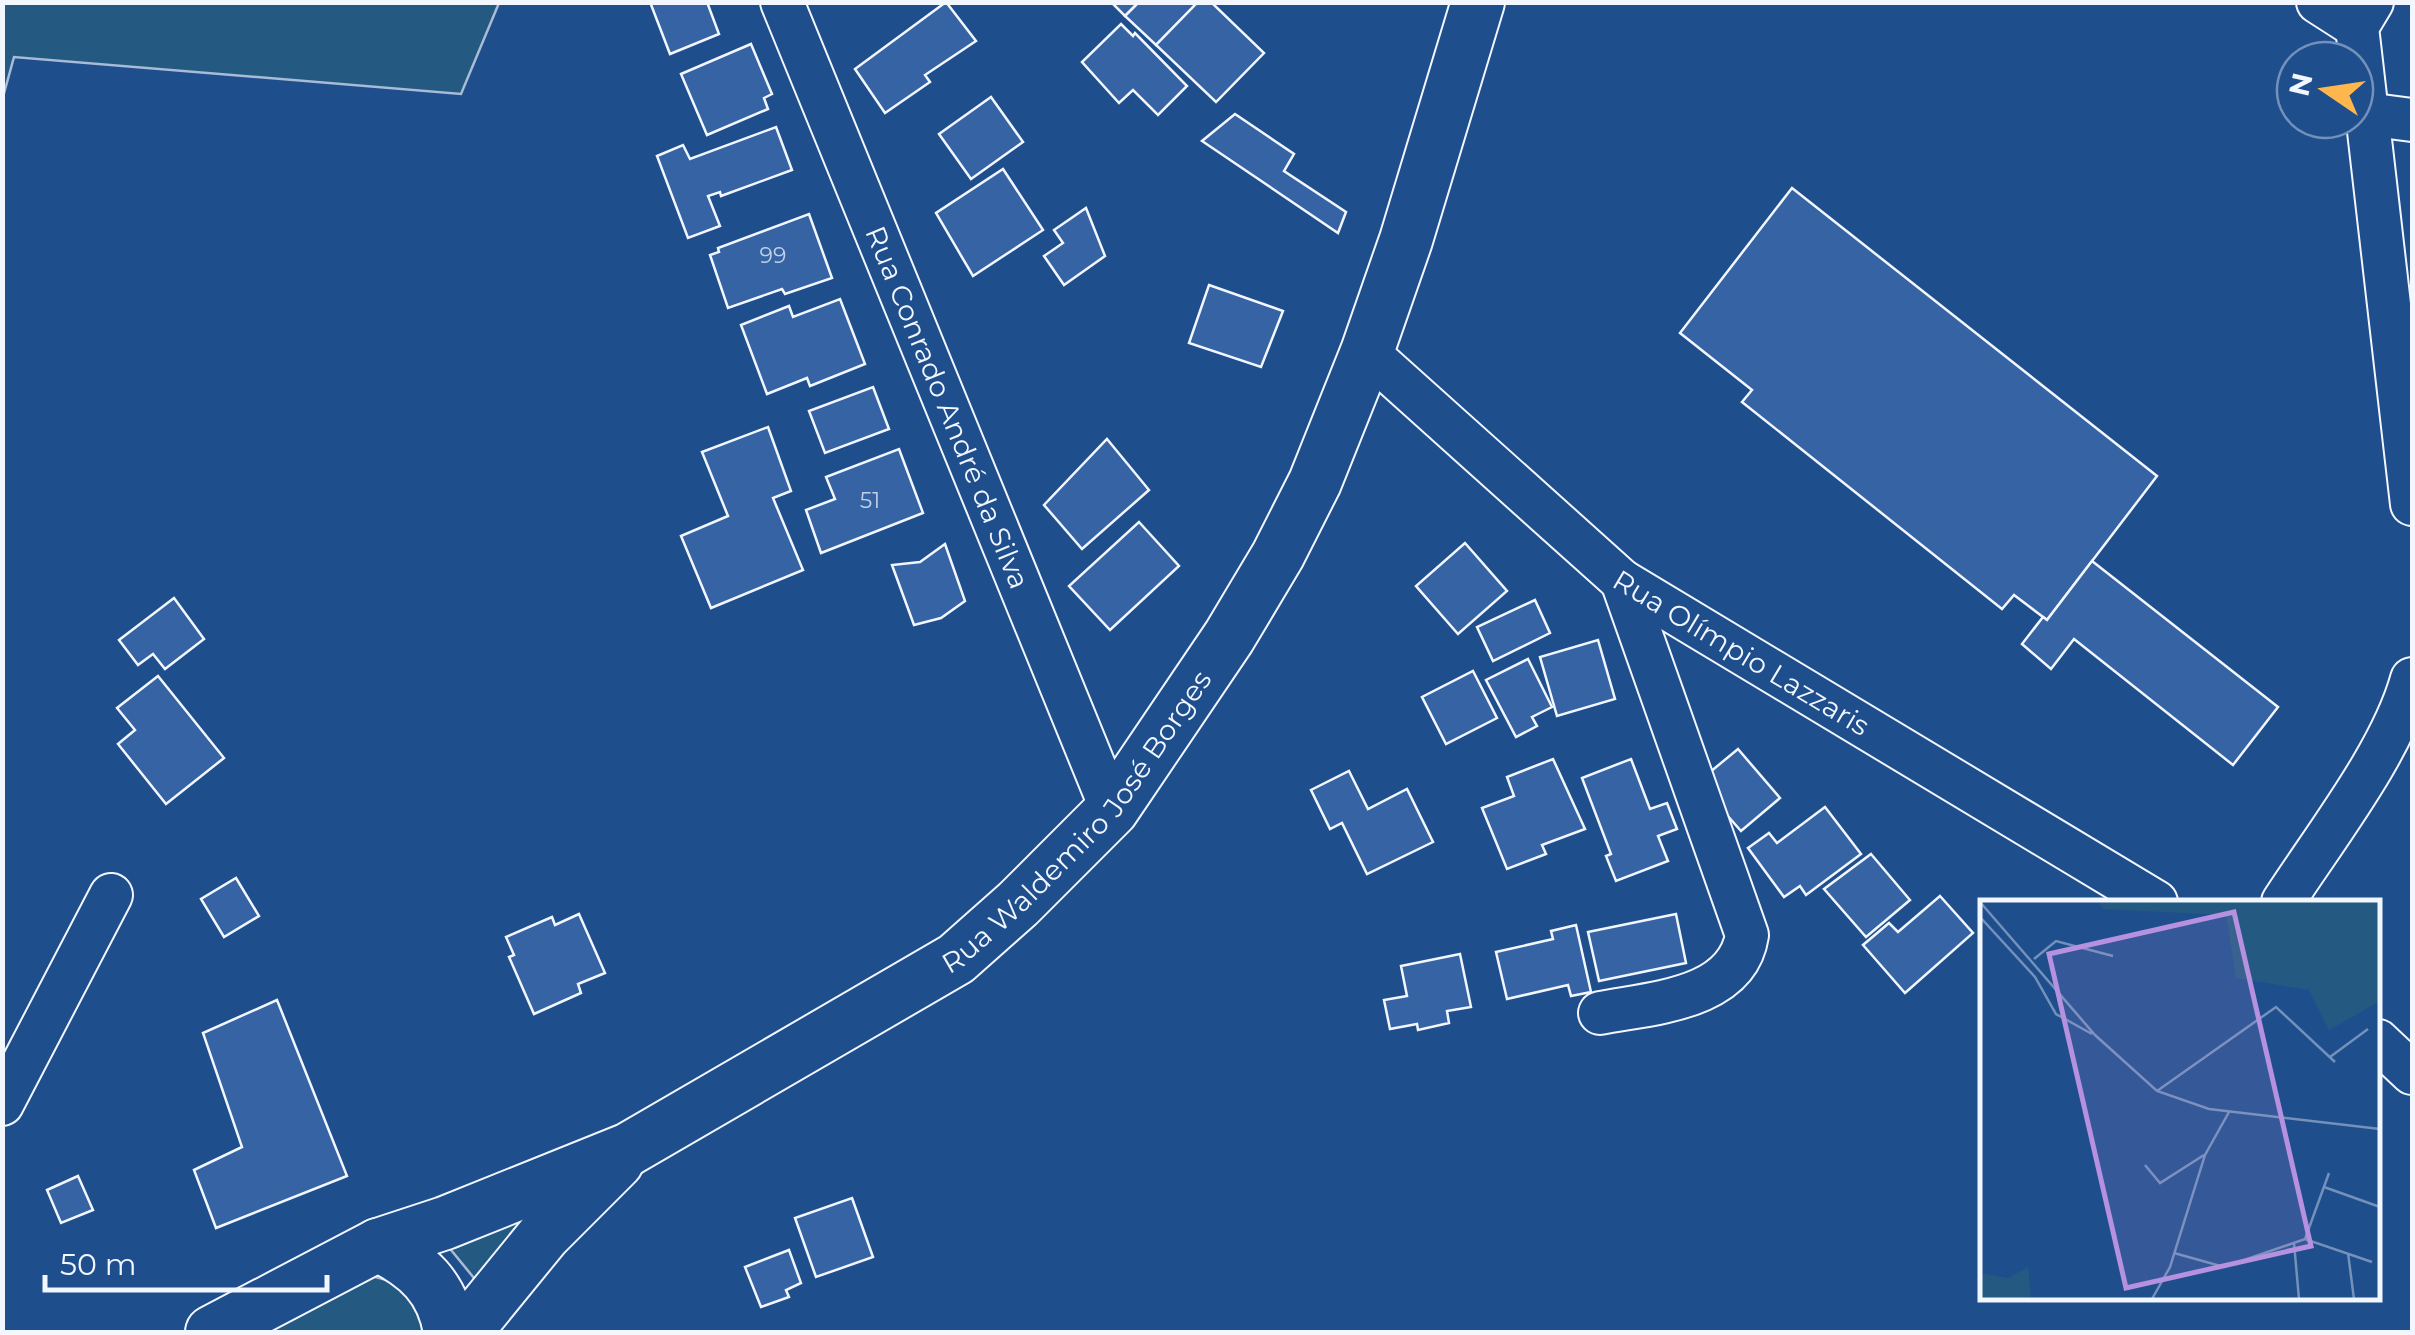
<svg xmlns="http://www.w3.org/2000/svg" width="2415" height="1335" font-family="Montserrat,sans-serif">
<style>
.green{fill:#245a82;stroke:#a8bbd7;stroke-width:2.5}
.building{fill:#3563a3;stroke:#f2f6ff;stroke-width:2.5}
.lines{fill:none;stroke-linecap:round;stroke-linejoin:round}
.minor-casing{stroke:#f2f6ff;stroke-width:46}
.major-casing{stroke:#f2f6ff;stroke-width:56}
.minor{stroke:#1f4e8c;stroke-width:42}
.major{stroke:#1f4e8c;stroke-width:52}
.labels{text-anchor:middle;stroke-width:8;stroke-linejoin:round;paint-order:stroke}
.number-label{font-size:22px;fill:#c3d1e8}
.street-label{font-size:28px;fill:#f2f6ff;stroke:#1f4e8c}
.inset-road{fill:none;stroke:#7391ba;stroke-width:2.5}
.view{fill:#b691df;fill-opacity:0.15;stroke:#b691df;stroke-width:5}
.inset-edge{fill:none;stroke:#f2f6ff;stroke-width:5}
</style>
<rect width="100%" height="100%" fill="#1f4e8c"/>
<g class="green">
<path d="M 3,2 L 499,2 L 499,3 L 461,94 L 14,57 L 3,97 Z"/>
<path d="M 525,1215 L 478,1283 L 447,1245 Z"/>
<path d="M 368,1275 L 405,1285 L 430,1332 L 261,1332 Z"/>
</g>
<g class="building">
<path d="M 650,2 L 707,2 L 719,34 L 670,54 Z"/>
<path d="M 946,2 L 976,41 L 925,75 L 930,82 L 885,113 L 855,69 Z"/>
<path d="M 1111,2 L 1139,2 L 1125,16 Z"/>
<path d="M 1139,2 L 1198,2 L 1156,45 L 1125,16 Z"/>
<path d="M 1198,2 L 1211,2 L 1264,53 L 1216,102 L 1156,45 Z"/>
<path d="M 1121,24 L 1133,36 L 1135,33 L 1187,86 L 1158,115 L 1133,90 L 1119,103 L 1082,62 Z"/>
<path d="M 751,44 L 772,94 L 764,98 L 768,109 L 707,135 L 681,74 Z"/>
<path d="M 991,97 L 1023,142 L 971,179 L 939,134 Z"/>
<path d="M 1235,114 L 1294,154 L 1284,171 L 1346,212 L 1338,233 L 1202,141 Z"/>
<path d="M 776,127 L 792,170 L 721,196 L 720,192 L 708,196 L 720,226 L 688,238 L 657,156 L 683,145 L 690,159 Z"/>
<path d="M 1003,169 L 1043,230 L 973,276 L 936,213 Z"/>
<path d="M 1792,188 L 2157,476 L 2047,620 L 2014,595 L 2002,609 L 1742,402 L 1752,390 L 1680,333 Z"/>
<path d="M 1086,208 L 1105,256 L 1064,285 L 1044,256 L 1063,243 L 1054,230 Z"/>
<path d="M 809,214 L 832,278 L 785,294 L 782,289 L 728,308 L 710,255 L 719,252 L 718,248 Z"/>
<path d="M 1209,285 L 1283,311 L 1261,367 L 1189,343 Z"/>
<path d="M 840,299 L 865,364 L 810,386 L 807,378 L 767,394 L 741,325 L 789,306 L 793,317 Z"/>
<path d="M 873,387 L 889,429 L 825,453 L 809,411 Z"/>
<path d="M 768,427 L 791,491 L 773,498 L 803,570 L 711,608 L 681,536 L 728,516 L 702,452 Z"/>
<path d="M 1107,439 L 1149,490 L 1082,549 L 1044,505 Z"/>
<path d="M 899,449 L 923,513 L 821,553 L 806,510 L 835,499 L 826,477 Z"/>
<path d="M 1139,522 L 1179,566 L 1110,630 L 1069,586 Z"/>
<path d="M 1465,543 L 1507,591 L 1458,634 L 1416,586 Z"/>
<path d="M 945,544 L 965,601 L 941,618 L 914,625 L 892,565 L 920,562 Z"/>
<path d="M 2092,561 L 2278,707 L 2233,765 L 2074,639 L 2051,669 L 2022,644 L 2043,617 L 2047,620 Z"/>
<path d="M 174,598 L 204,639 L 165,669 L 153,654 L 138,665 L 119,640 Z"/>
<path d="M 1535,600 L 1550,633 L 1493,661 L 1477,627 Z"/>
<path d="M 1598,640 L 1615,699 L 1557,716 L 1540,657 Z"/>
<path d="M 1528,659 L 1552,707 L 1532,717 L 1537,726 L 1516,737 L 1486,680 Z"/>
<path d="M 1473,671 L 1497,718 L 1446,744 L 1422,697 Z"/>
<path d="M 158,676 L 224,758 L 166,804 L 118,744 L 135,730 L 117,708 Z"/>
<path d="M 1738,749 L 1780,798 L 1741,831 L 1698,782 Z"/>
<path d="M 1553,759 L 1585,829 L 1542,845 L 1546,854 L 1507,869 L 1482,808 L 1514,796 L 1507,777 Z"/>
<path d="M 1631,759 L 1650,809 L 1667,803 L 1677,829 L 1658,836 L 1668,861 L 1616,881 L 1606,856 L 1611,854 L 1582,778 Z"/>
<path d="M 1349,771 L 1368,809 L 1407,789 L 1433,842 L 1367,874 L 1342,823 L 1330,829 L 1311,790 Z"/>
<path d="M 1825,807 L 1861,854 L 1806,895 L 1800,886 L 1784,897 L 1748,848 L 1769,833 L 1777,843 Z"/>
<path d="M 1871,854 L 1910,900 L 1866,937 L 1824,889 Z"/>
<path d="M 236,878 L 259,916 L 224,937 L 201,899 Z"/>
<path d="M 1940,896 L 1973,933 L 1905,993 L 1863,945 L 1889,923 L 1898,932 Z"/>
<path d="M 579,914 L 605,973 L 578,984 L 581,993 L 534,1014 L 509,957 L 514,955 L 506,937 L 552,917 L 555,925 Z"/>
<path d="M 1676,914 L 1686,963 L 1599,981 L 1588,932 Z"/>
<path d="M 1576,925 L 1591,992 L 1571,996 L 1568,985 L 1507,999 L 1496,952 L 1553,939 L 1551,931 Z"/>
<path d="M 1460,954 L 1471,1007 L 1447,1011 L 1449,1023 L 1418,1030 L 1417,1024 L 1390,1029 L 1384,1000 L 1407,996 L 1401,966 Z"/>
<path d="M 277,1000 L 347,1176 L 216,1228 L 194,1170 L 242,1147 L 203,1033 Z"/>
<path d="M 78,1176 L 93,1210 L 61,1223 L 47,1190 Z"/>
<path d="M 852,1198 L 873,1257 L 816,1277 L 795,1218 Z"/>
<path d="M 789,1250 L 801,1283 L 786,1290 L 789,1297 L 761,1307 L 745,1267 Z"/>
</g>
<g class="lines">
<g class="minor-casing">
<g id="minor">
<path id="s1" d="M 782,2 L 1112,810"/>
<path d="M 2318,2 L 2357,27"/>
<path d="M 2372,2 L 2357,27 L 2412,504"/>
<path d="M 2366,114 L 2412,120"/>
<path id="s2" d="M 1367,352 L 1622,581 L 2156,902"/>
<path d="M 2283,902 C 2325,837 2392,752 2412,679"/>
<path d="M 1600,1013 C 1651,1003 1737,1000 1747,935 L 1622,581"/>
<path d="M 2378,1041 L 2412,1073"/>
<path d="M 2,1104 L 111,895"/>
</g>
</g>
<g class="major-casing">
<g id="major">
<path d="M 378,1245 C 418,1265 443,1287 450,1332"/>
<path id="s3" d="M 212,1332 L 378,1245 L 445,1223 L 629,1149 L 956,959 L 1018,904 L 1112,810 L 1229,637 L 1278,555 L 1315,482 L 1367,352 L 1406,240 L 1478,2"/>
<path d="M 465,1332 L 544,1235 L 617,1162"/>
</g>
</g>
<use href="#minor" class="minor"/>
<use href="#major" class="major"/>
</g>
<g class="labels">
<g class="number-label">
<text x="773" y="263">99</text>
<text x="870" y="508">51</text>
</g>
<g class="street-label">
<text dy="10" stroke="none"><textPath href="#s1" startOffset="438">Rua Conrado André da Silva</textPath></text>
<text dy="10" stroke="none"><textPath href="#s2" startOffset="482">Rua Olímpio Lazzaris</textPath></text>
<text dy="10" stroke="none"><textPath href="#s3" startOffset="1018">Rua Waldemiro José Borges</textPath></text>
</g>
</g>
<g transform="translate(1980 900)">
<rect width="400" height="400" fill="#1f4e8c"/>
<path d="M 118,1 L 400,1 L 400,101 L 349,130 L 329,90 L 256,78 L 246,15 L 123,9 ZM 48,367 L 51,399 L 0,399 L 0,373 L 28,378 Z" fill="#245a82"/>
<path class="inset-road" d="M 0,2 L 115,135 L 177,191 L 229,209 L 400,229M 0,17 L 55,77 L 76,114 L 112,134M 54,59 L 76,41 L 133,56M 350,157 L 388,129M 177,191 L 296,107 L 355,162M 165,265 L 180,283 L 224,255M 344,287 L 400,307M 325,339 L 349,273M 314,343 L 319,399M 194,353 L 244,367 L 325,339 L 392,362M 368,353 L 374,399M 172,399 L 190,367 L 225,255 L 249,212"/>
<path class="view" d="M 254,12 L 331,346 L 146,388 L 69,54 Z"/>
<rect width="400" height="400" class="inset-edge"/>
</g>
<rect width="2415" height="1335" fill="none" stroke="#f2f6ff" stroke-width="10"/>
<g transform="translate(2325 90) rotate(283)"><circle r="48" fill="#1f4e8c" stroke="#7391ba" stroke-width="2.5"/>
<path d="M0-8L18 38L0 25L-18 38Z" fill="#ffb74d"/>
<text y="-15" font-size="28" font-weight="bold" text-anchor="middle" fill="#f2f6ff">N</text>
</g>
<path d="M45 1275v15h282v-15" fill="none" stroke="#f2f6ff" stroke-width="5"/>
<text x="60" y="1275" font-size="30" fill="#f2f6ff" stroke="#1f4e8c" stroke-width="8" paint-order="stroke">50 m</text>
</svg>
